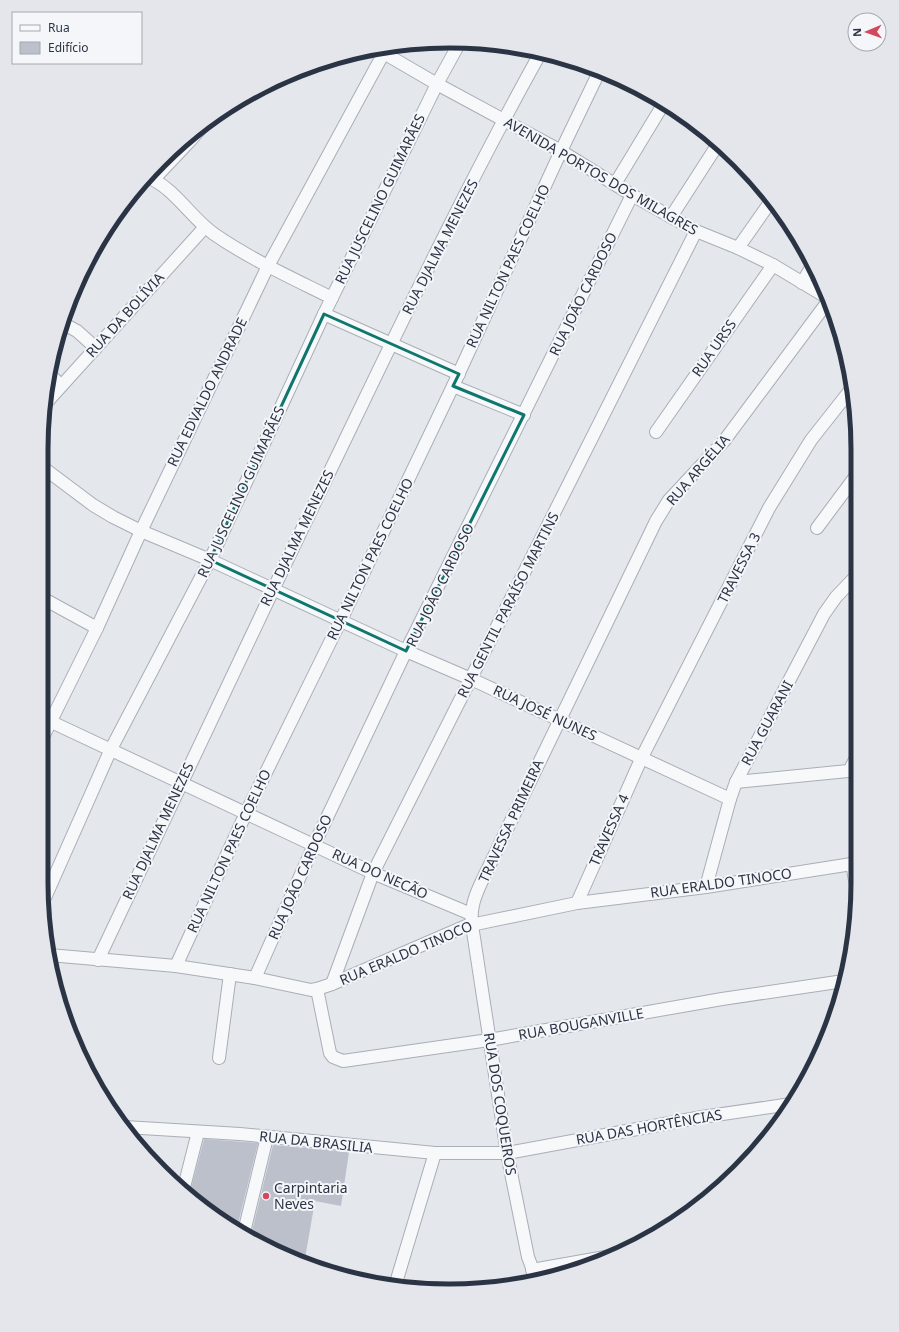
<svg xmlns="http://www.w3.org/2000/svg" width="899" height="1332" font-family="'Noto Sans',sans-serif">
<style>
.building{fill:#bbc0ca}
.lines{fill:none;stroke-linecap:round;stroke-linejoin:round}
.street-casing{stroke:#a9aeb7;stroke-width:14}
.street{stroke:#f7f8fa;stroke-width:12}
.marked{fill:none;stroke:#0f766e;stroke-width:3;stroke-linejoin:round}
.poi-dot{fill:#d1495b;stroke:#f4f6f9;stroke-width:1.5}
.labels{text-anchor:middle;stroke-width:4;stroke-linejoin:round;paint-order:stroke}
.street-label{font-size:14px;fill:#2b3445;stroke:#f4f6f9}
.poi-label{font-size:14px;fill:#2b3445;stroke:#f4f6f9;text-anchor:start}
.rim{fill:none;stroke:#2b3445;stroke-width:5}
</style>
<rect width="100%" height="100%" fill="#e4e7ec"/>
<g class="building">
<path d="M 204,1139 L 258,1143 L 237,1228 L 201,1206 L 189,1196 Z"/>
<path d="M 273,1145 L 349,1152 L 341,1206 L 315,1201 L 304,1264 L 293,1260 L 251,1235 Z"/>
</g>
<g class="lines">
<g class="street-casing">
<g id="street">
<path d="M 375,48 L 437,84 L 561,151 L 632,195 L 696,231 L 738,248 L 773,265 L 828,298"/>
<path d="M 147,177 C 174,187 190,217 214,234 C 250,259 292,278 332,298"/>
<path d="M 154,179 L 189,142 L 202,127"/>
<path d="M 615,184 L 664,103"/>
<path d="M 671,217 L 718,144"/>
<path d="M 738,248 L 771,201"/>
<path d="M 802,283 L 812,266"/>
<path d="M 324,314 L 459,374"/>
<path d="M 64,324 L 77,331 L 96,348"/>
<path d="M 49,373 L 61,386"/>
<path d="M 453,386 L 524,415"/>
<path d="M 46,403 L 205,227"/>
<path d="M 656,432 L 773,265"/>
<path d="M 41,466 L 93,505 L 113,517 L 141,531 L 210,560 L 406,651 L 471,679 L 730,799"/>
<path d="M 817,528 L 858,473"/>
<path d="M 42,598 L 97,628"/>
<path d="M 43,718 L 373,873 L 471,914"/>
<path d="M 43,737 L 97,628 L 141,531 L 268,266 L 387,47"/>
<path d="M 849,771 L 858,754"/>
<path d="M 736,782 L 858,770"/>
<path d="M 852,863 L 857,892"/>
<path d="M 706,887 L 730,799 L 736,782 L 824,614 L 836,597 L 858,574"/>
<path d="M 44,900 L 111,749 L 210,560 L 324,314 L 437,84 L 460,42"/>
<path d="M 577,903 L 642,757 L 769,508 L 811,440 L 852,388"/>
<path d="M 49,955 L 176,966 L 255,978 L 311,990 L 317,989 L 332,984 L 466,926 L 577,903 L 706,887 L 858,863"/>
<path d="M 98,960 C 179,786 261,614 344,442 C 407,311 470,179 541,52"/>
<path d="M 176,966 L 246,813 L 341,620 L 453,386 L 561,151 L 600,70"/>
<path d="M 255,978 L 314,845 L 406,651 L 632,195"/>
<path d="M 332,984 L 373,873 L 696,231"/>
<path d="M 317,989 L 330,1053 L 333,1057 L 343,1061 L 489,1040 L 722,999 L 844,981"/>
<path d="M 219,1058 L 230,974"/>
<path d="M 125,1127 L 240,1134 L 435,1153 L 507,1153 L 702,1117 L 791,1104"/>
<path d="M 183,1191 L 198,1132"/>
<path d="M 244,1232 L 267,1137"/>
<path d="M 532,1270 L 611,1256"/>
<path d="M 537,1281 L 528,1257 L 507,1153 L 472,925 C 470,909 475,896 481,883 L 656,521 L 669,500 L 724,441 L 829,300"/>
<path d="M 395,1286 L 435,1153"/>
</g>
</g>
<use href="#street" class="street"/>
</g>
<path class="marked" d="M 324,314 L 459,374 L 453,386 L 524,415 L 406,651 L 210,560 Z"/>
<circle class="poi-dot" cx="266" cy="1196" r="4"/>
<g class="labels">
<g class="street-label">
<text transform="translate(601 176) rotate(30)" y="5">AVENIDA PORTOS DOS MILAGRES</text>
<text transform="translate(380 199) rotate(-64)" y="5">RUA JUSCELINO GUIMARÃES</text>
<text transform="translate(440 247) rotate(-63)" y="5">RUA DJALMA MENEZES</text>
<text transform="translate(508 266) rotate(-65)" y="5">RUA NILTON PAES COELHO</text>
<text transform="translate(583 294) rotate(-64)" y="5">RUA JOÃO CARDOSO</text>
<text transform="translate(125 315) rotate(-48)" y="5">RUA DA BOLÍVIA</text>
<text transform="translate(714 348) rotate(-55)" y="5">RUA URSS</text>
<text transform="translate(207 392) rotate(-64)" y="5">RUA EDVALDO ANDRADE</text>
<text transform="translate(698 470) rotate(-49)" y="5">RUA ARGÉLIA</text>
<text transform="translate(241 492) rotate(-65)" y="5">RUA JUSCELINO GUIMARÃES</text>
<text transform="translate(297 538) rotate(-64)" y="5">RUA DJALMA MENEZES</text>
<text transform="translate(370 559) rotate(-64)" y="5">RUA NILTON PAES COELHO</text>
<text transform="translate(739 568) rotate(-63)" y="5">TRAVESSA 3</text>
<text transform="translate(440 585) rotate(-64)" y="5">RUA JOÃO CARDOSO</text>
<text transform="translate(508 605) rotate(-63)" y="5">RUA GENTIL PARAÍSO MARTINS</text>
<text transform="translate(545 713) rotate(25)" y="5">RUA JOSÉ NUNES</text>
<text transform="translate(767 723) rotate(-62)" y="5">RUA GUARANI</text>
<text transform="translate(511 821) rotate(-65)" y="5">TRAVESSA PRIMEIRA</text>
<text transform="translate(609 830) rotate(-66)" y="5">TRAVESSA 4</text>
<text transform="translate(158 831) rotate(-65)" y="5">RUA DJALMA MENEZES</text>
<text transform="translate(229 851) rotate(-65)" y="5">RUA NILTON PAES COELHO</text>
<text transform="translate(380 874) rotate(24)" y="5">RUA DO NECÃO</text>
<text transform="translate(300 877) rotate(-66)" y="5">RUA JOÃO CARDOSO</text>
<text transform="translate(721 883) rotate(-8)" y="5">RUA ERALDO TINOCO</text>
<text transform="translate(406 953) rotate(-23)" y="5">RUA ERALDO TINOCO</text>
<text transform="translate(581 1024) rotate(-10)" y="5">RUA BOUGANVILLE</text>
<text transform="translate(500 1104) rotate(81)" y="5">RUA DOS COQUEIROS</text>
<text transform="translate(649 1127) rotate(-10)" y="5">RUA DAS HORTÊNCIAS</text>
<text transform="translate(316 1142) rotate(6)" y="5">RUA DA BRASILIA</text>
</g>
<g class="poi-label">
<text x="274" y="1193">Carpintaria<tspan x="274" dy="16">Neves</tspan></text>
</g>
</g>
<path d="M0 0H899V1332H0ZM449 48H450A401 401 0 0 1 851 449V883A401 401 0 0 1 450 1284H449A401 401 0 0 1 48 883V449A401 401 0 0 1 449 48Z" fill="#e4e6eb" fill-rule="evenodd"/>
<path class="rim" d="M449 48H450A401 401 0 0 1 851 449V883A401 401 0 0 1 450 1284H449A401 401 0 0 1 48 883V449A401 401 0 0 1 449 48Z"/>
<rect x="12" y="12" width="130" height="52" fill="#f4f6f9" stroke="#a4a8b1"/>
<rect x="20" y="25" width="20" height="6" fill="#f7f8fa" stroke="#a4a8b1"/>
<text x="48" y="32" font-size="12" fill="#2b3445">Rua</text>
<rect x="20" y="42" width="20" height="12" fill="#bbc0ca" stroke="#a4a8b1"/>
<text x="48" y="52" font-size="12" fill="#2b3445">Edifício</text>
<g transform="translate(867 32) rotate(268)"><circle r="19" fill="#f4f6f9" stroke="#a4a8b1"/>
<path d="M0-3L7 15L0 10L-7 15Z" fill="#d1495b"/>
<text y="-6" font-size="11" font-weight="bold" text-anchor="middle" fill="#2b3445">N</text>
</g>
</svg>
